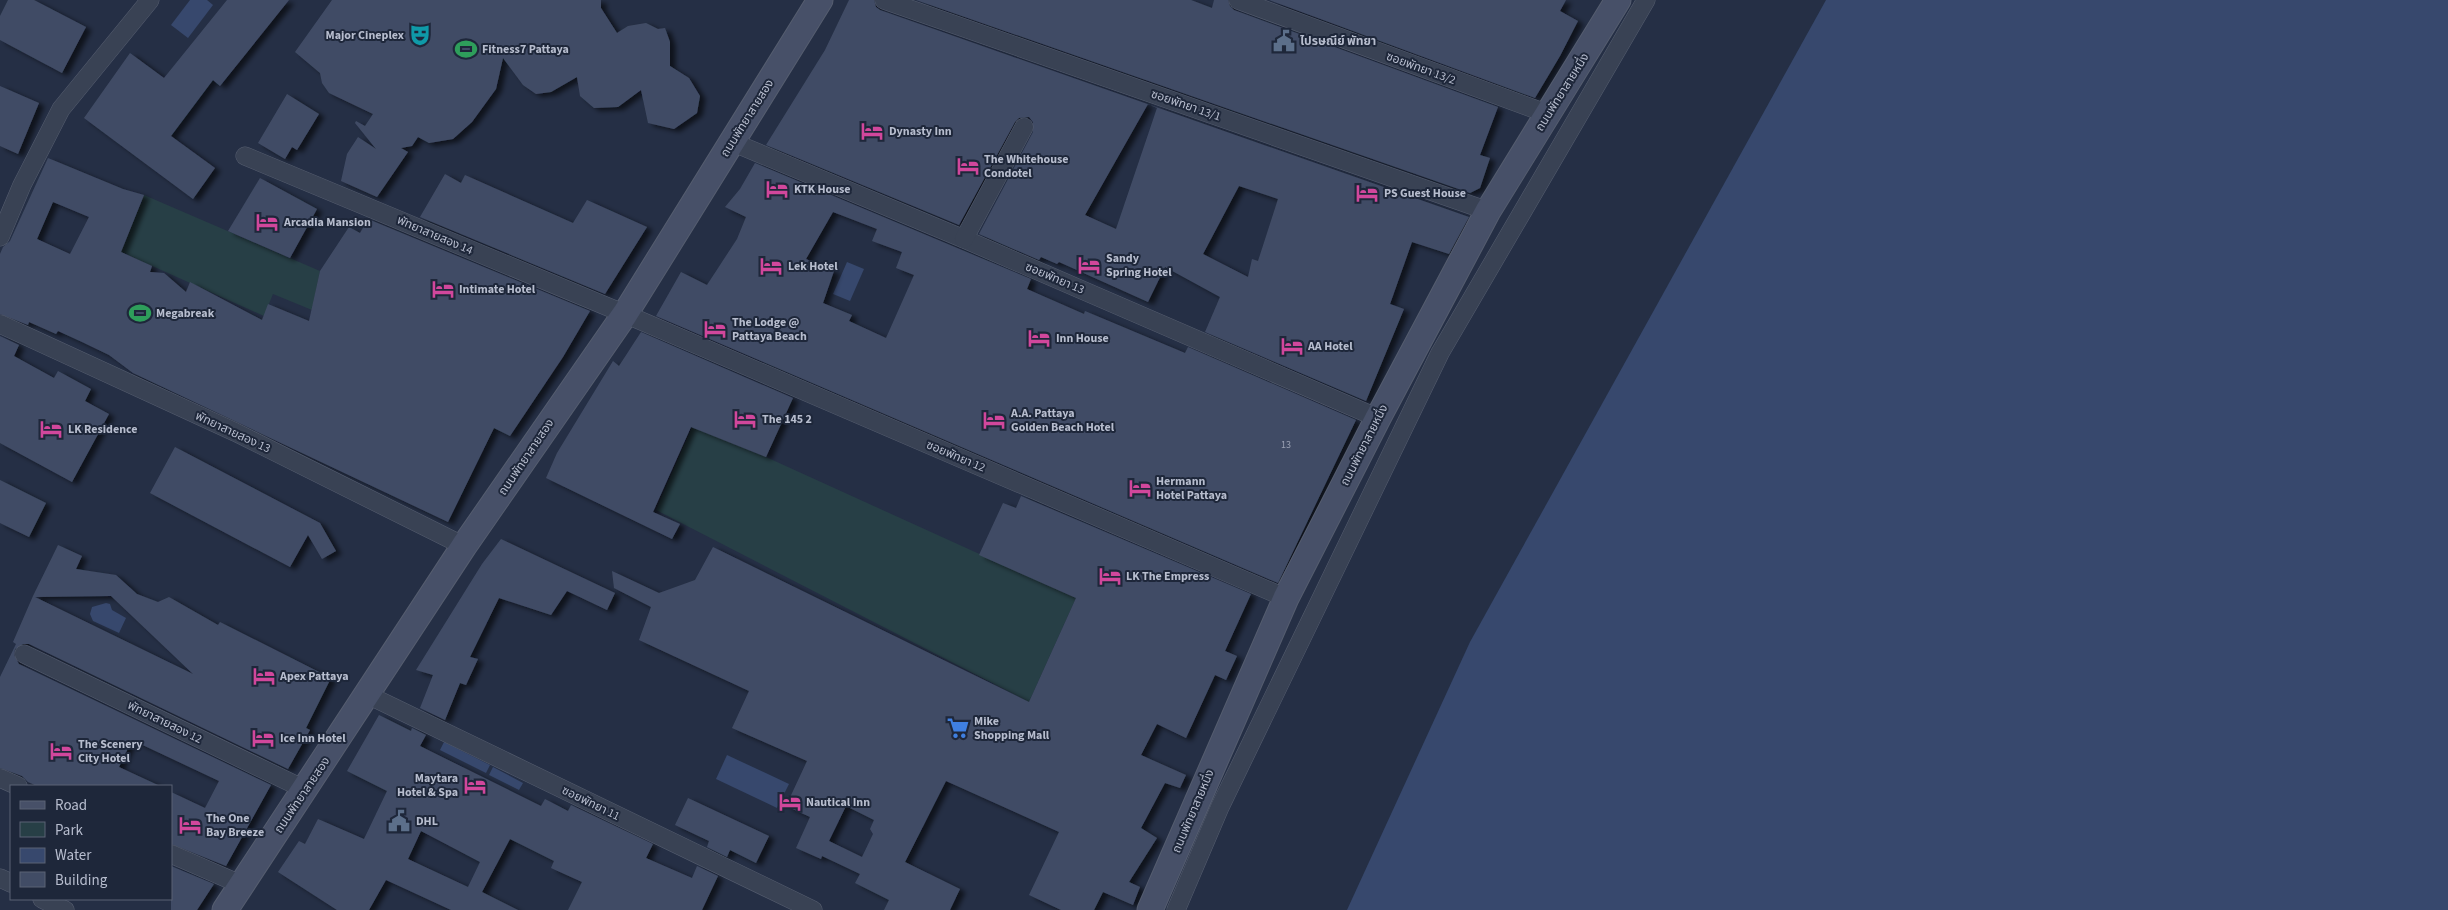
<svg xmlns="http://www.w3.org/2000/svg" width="2448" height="910" font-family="'Source Sans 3','Noto Sans Thai',sans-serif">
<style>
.green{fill:#273f46}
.water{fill:#37486d}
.building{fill:#414c65;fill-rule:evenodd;filter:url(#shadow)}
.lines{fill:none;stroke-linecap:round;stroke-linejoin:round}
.street-casing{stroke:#555d6f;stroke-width:19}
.secondary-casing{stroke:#555d6f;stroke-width:27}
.street{stroke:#394254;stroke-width:18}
.secondary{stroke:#475068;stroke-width:25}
.labels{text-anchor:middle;stroke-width:4;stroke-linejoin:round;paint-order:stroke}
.number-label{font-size:10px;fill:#9aa1b4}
.poi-label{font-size:12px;font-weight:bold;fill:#b7bdce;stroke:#1e273a;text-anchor:start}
.street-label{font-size:12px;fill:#b7bdce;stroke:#1e273a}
</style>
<defs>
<filter id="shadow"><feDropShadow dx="5.5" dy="3" stdDeviation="2.5" flood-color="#0009"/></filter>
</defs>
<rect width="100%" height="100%" fill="#252f45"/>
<g class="green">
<path d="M 144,195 L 320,271 L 312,310 L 273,294 L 264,316 L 121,252 Z"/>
<path d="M 692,427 L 766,457 L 1076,598 L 1029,702 L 656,510 Z"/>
</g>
<g class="water">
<path d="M 190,0 L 207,0 L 213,5 L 188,38 L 171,25 Z"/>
<path d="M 1826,0 L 2448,0 L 2448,910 L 1347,910 L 1470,642 Z"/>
<path d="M 847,262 L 864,269 L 850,301 L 833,294 Z"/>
<path d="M 106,603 L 110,604 L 112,610 L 126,618 L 119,633 L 93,621 L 90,614 L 92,607 Z"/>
<path d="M 444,742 L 490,765 L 486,773 L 440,750 Z"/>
<path d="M 727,755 L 789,784 L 777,808 L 716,779 Z"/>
<path d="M 493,767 L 523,783 L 519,790 L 489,775 Z"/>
</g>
<g class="building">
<path d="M 8,0 L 34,0 L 86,27 L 62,73 L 0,40 L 0,16 Z"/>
<path d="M 227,0 L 289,0 L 220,86 L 213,80 L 171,136 L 215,168 L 193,199 L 84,118 L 130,53 L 164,78 Z"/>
<path d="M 332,0 L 601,0 L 601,8 L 617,33 L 628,26 L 646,23 L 658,29 L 665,28 L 670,42 L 670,66 L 689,78 L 700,96 L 697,113 L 674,129 L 648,123 L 641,90 L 618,107 L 594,108 L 580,96 L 577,77 L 551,92 L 536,94 L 523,85 L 503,58 L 496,89 L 472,122 L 453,139 L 429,143 L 418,137 L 412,146 L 401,148 L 408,152 L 377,197 L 341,181 L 347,154 L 358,137 L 376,149 L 355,123 L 356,121 L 365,126 L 373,114 L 329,93 L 322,83 L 320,73 L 295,52 Z"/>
<path d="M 849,0 L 874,0 L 876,7 L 880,10 L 1469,217 L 1449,254 L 1412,242 L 1390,304 L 1404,309 L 1366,401 L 1205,332 L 1220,297 L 1165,267 L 1148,302 L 1059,262 L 1057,264 L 1041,257 L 1039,260 L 979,234 L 1033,132 L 1033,122 L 1029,117 L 1019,118 L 1015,122 L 959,225 L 766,145 L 825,50 ZM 1148,104 L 1157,108 L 1116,229 L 1085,215 ZM 1239,186 L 1278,199 L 1258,261 L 1252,259 L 1248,277 L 1203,254 Z"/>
<path d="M 916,0 L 1191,0 L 1212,8 L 1214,0 L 1228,0 L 1230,6 L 1234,10 L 1498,107 L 1480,155 L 1490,158 L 1480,188 L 1470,193 Z"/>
<path d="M 1269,0 L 1566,0 L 1560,11 L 1578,21 L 1560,56 L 1535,98 Z"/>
<path d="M 0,86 L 39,103 L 18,154 L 0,146 Z"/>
<path d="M 287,94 L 319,114 L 297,150 L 292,147 L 285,159 L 258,143 Z"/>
<path d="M 48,158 L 123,189 L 144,195 L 121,252 L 152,266 L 150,272 L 164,273 L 186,292 L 190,282 L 262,320 L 268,304 L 309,321 L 320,271 L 349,227 L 360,233 L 368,219 L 590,311 L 563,357 L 510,436 L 494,428 L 448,522 L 133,373 L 109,355 L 82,342 L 58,331 L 56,334 L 29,322 L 28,325 L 0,314 L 0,254 L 3,247 L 10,241 ZM 53,202 L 89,217 L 70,254 L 37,239 Z"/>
<path d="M 755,163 L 1031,279 L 1027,289 L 1084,314 L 1085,311 L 1185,353 L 1188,347 L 1356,420 L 1278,583 L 656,316 L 681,272 L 707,285 L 737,239 L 746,217 L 725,207 L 740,189 ZM 833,212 L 877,229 L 872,241 L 902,252 L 896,268 L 914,275 L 886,338 L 849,321 L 852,315 L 823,303 L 834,271 L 806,259 Z"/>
<path d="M 445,174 L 461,183 L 465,175 L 573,223 L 587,200 L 647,227 L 605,294 L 420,217 Z"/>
<path d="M 260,178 L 317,209 L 290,258 L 228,231 Z"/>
<path d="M 641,332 L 793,398 L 766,457 L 691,427 L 653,512 L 680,524 L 672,539 L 546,478 L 557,453 L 613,361 L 619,366 Z"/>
<path d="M 0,336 L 19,345 L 14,356 L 54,378 L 58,371 L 91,389 L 85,401 L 109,414 L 72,482 L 0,443 Z"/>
<path d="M 175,447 L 320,523 L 336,551 L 322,559 L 308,535 L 290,567 L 150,493 Z"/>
<path d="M 0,480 L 46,503 L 29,537 L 0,523 Z"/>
<path d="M 1021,496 L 1251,594 L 1225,651 L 1237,656 L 1226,680 L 1215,675 L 1186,738 L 1157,724 L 1141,755 L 1186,775 L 1180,788 L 1165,783 L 1141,828 L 1157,838 L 1129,882 L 1140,887 L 1133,905 L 1103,892 L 1094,910 L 1061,910 L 1029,895 L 1059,832 L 946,781 L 905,862 L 960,889 L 950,910 L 884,910 L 889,900 L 855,883 L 860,874 L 822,856 L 821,859 L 796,848 L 810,817 L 786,806 L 807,761 L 732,728 L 749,691 L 639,640 L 651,607 L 614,588 L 612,571 L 659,593 L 695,580 L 713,547 L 1029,702 L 1076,598 L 979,555 L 1003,503 L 1016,508 ZM 846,806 L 874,820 L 870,829 L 873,834 L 862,857 L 829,841 Z"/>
<path d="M 501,539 L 615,593 L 607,610 L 567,591 L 551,615 L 499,598 L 470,657 L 478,659 L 466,685 L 460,683 L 445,720 L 420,708 L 433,675 L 416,670 L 482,564 Z"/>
<path d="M 58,545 L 82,556 L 76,569 L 116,575 L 137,594 L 158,602 L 169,597 L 218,625 L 220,622 L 331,678 L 306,728 L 310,730 L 288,769 L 29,644 L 23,644 L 15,649 L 14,655 L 19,664 L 271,785 L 226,866 L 171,844 L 171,792 L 205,808 L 219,781 L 132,740 L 119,767 L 160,786 L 37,786 L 28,782 L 22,776 L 0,768 L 0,677 L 16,644 L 13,642 L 33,596 ZM 111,596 L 193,674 L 35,597 Z"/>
<path d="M 379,715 L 411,731 L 412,728 L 426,735 L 420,746 L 541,806 L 545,799 L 568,811 L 571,805 L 653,844 L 646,858 L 692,878 L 697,866 L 718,876 L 702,910 L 568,910 L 582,882 L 551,868 L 554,861 L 510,839 L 482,892 L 518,910 L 451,910 L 386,880 L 369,910 L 337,910 L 278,872 L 299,841 L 305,844 L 318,819 L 364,839 L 387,791 L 347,771 ZM 421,831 L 480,862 L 468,887 L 408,859 Z"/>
<path d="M 688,798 L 769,836 L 756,863 L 730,850 L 727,857 L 707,847 L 709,841 L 675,825 Z"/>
<path d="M 171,866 L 214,884 L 197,910 L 171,910 Z"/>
</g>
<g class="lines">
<g class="street-casing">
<g id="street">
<path d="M 884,0 L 1488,211"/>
<path d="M 1238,0 L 1548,114"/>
<path d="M 732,142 L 964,239 L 1378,418"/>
<path d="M 245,156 L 625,314 L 1286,598"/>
<path d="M 0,237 L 22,185 L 61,109 L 150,0"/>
<path d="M 964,239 L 1024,127"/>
<path d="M 0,324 L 235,432 L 464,546"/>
<path d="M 24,654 L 306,790"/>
<path d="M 368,695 L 813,910"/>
<path d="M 0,778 L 18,786"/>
<path d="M 171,854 L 242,885"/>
<path d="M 0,878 L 11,883"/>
<path d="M 42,899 L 65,910"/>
<path d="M 1176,910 L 1220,807 L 1440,353 L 1646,0"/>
</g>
</g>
<g class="secondary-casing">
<g id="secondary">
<path d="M 225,910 L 464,546 L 625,314 L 820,0"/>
<path d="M 1150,910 L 1286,598 L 1378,418 L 1488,211 L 1618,0"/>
</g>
</g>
<use href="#street" class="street"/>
<use href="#secondary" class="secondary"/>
</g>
<defs>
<g id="theatre-bare" transform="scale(1.725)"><path d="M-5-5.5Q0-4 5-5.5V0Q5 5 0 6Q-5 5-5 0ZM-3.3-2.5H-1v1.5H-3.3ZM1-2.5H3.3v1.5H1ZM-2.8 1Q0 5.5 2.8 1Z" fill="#0f9aa8" stroke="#1e273a" stroke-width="2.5" paint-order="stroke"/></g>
<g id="civic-bare" transform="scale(1.725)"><path d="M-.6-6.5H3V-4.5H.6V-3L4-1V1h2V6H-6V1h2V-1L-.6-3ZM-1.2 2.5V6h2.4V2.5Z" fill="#5c6f8a" stroke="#1e273a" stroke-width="2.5" paint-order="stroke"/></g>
<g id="stadium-bare" transform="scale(1.725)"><path d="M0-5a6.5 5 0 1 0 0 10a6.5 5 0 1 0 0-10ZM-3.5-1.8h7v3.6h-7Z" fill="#2e9e5b" stroke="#1e273a" stroke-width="2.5" paint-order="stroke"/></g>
<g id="hotel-bare" transform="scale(1.725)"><path d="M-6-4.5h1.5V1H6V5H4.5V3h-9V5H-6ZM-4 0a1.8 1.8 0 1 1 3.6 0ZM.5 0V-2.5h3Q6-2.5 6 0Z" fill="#d1479c" stroke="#1e273a" stroke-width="2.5" paint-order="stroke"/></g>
<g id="supermarket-bare" transform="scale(1.725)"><path d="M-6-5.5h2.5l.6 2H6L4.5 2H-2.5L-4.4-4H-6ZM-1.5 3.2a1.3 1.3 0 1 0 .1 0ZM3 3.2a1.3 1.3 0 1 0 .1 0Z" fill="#3f7fe0" stroke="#1e273a" stroke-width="2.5" paint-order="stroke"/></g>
</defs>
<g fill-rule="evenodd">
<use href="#theatre-bare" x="420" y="35"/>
<use href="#civic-bare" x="1284" y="41"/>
<use href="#stadium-bare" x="466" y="49"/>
<use href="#hotel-bare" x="872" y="131"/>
<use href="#hotel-bare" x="968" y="166"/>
<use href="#hotel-bare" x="777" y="189"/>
<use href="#hotel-bare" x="1367" y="193"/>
<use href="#hotel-bare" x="267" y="222"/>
<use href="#hotel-bare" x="1089" y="265"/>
<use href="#hotel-bare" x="771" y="266"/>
<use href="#hotel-bare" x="443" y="289"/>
<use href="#stadium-bare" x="140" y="313"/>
<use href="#hotel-bare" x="715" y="329"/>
<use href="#hotel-bare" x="1039" y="338"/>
<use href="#hotel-bare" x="1292" y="346"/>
<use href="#hotel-bare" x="745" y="419"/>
<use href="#hotel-bare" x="994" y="420"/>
<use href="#hotel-bare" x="51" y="429"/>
<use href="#hotel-bare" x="1140" y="488"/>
<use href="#hotel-bare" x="1110" y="576"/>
<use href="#hotel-bare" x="264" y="676"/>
<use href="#supermarket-bare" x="958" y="728"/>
<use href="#hotel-bare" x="263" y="738"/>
<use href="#hotel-bare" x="61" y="751"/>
<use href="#hotel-bare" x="475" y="785"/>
<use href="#hotel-bare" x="790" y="802"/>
<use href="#civic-bare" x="399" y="821"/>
<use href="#hotel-bare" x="190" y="825"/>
</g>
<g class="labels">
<g class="number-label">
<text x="1286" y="448">13</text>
</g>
<g class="poi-label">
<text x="404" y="39" text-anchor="end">Major Cineplex</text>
<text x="1300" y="45">ไปรษณีย์ พัทยา</text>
<text x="482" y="53">Fitness7 Pattaya</text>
<text x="889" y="135">Dynasty Inn</text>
<text x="984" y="163">The Whitehouse<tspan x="984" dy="14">Condotel</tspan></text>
<text x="794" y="193">KTK House</text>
<text x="1384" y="197">PS Guest House</text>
<text x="284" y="226">Arcadia Mansion</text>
<text x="1106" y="262">Sandy<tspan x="1106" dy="14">Spring Hotel</tspan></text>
<text x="788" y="270">Lek Hotel</text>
<text x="459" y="293">Intimate Hotel</text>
<text x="156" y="317">Megabreak</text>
<text x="732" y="326">The Lodge @<tspan x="732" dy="14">Pattaya Beach</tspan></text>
<text x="1056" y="342">Inn House</text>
<text x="1308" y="350">AA Hotel</text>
<text x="1011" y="417">A.A. Pattaya<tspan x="1011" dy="14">Golden Beach Hotel</tspan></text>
<text x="762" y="423">The 145 2</text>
<text x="68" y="433">LK Residence</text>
<text x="1156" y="485">Hermann<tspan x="1156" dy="14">Hotel Pattaya</tspan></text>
<text x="1126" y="580">LK The Empress</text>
<text x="280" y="680">Apex Pattaya</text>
<text x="974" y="725">Mike<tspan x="974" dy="14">Shopping Mall</tspan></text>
<text x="280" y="742">Ice Inn Hotel</text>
<text x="78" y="748">The Scenery<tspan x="78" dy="14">City Hotel</tspan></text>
<text x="458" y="782" text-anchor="end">Maytara<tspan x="458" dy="14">Hotel &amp; Spa</tspan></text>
<text x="806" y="806">Nautical Inn</text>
<text x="206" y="822">The One<tspan x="206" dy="14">Bay Breeze</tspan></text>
<text x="416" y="825">DHL</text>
</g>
<g class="street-label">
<text transform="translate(1421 68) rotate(20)" y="4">ซอยพัทยา 13/2</text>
<text transform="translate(1562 92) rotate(-58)" y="4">ถนนพัทยาสายหนึ่ง</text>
<text transform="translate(1186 105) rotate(19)" y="4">ซอยพัทยา 13/1</text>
<text transform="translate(747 118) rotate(-58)" y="4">ถนนพัทยาสายสอง</text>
<text transform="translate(435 235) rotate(23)" y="4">พัทยาสายสอง 14</text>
<text transform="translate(1055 278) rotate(23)" y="4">ซอยพัทยา 13</text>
<text transform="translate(233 432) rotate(25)" y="4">พัทยาสายสอง 13</text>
<text transform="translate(1364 445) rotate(-63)" y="4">ถนนพัทยาสายหนึ่ง</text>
<text transform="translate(956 456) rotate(23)" y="4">ซอยพัทยา 12</text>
<text transform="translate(526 457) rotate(-56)" y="4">ถนนพัทยาสายสอง</text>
<text transform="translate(165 722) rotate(26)" y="4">พัทยาสายสอง 12</text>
<text transform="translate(302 795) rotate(-56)" y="4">ถนนพัทยาสายสอง</text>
<text transform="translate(591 803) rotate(26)" y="4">ซอยพัทยา 11</text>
<text transform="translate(1193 811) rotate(-67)" y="4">ถนนพัทยาสายหนึ่ง</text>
</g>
</g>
<rect x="10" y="785" width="162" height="115" fill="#1e273a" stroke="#5b6375"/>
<rect x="20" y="801" width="25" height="8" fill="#475068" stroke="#5b6375"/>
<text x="55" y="810" font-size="15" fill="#b7bdce">Road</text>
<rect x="20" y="822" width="25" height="15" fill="#273f46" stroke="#5b6375"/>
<text x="55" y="835" font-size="15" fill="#b7bdce">Park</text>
<rect x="20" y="848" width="25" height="15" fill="#37486d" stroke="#5b6375"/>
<text x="55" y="860" font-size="15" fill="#b7bdce">Water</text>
<rect x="20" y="872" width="25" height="15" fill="#414c65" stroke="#5b6375"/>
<text x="55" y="885" font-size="15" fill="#b7bdce">Building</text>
</svg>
